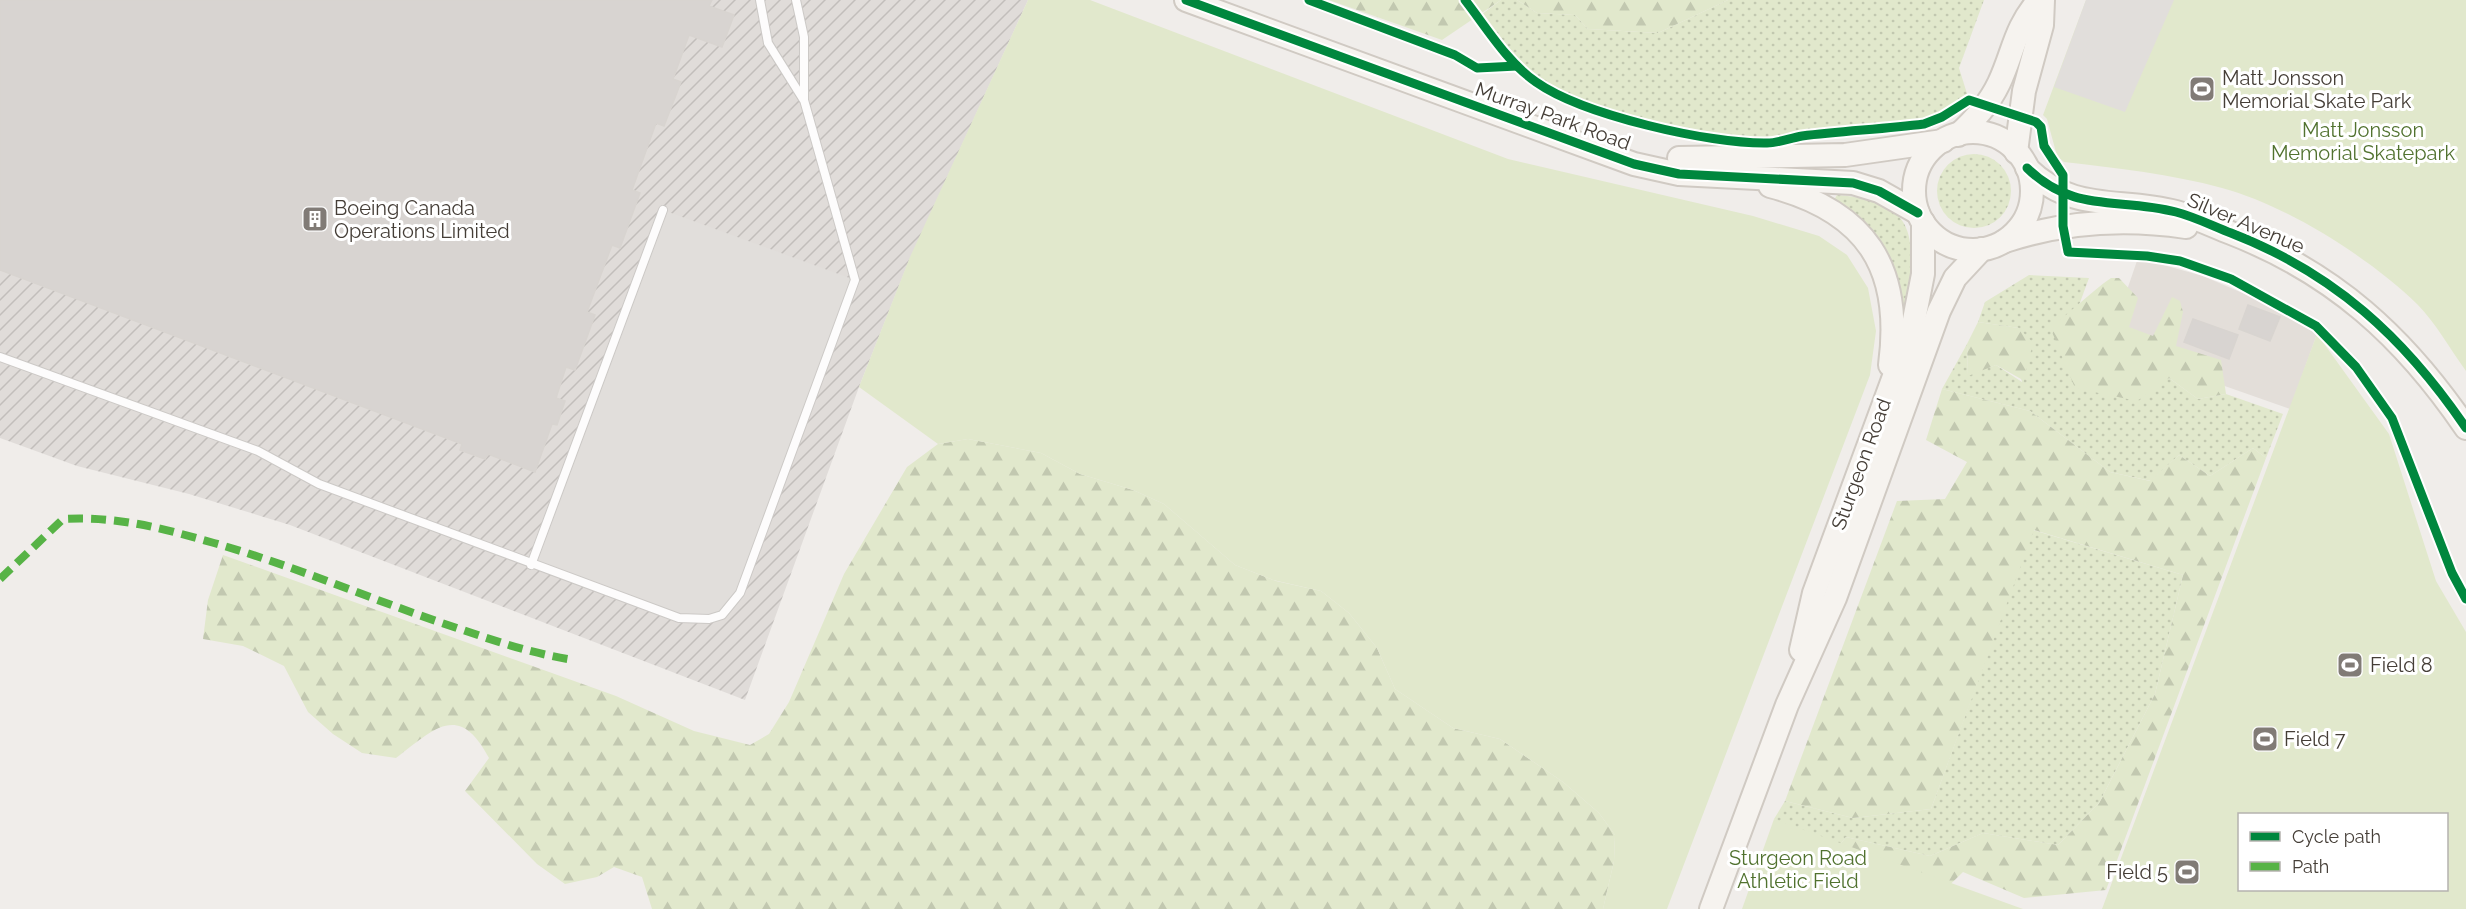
<svg xmlns="http://www.w3.org/2000/svg" width="2466" height="909" font-family="Raleway,sans-serif">
<style>
.residential{fill:#e3ded9}
.industrial{fill:url(#industrial-furrows)}
.grass{fill:url(#grass-dots)}
.forest{fill:url(#forest-firs)}
.green{fill:#e1e8cc;fill-rule:evenodd}
.parking{fill:#e1dedb}
.building{fill:#d8d4d1;stroke:#d8d4d0;stroke-width:1.5}
.lines{fill:none;stroke-linecap:round;stroke-linejoin:round}
.lane-casing{stroke:#ccc9c6;stroke-width:10}
.secondary-casing{stroke:#d0cac3;stroke-width:26}
.lane{stroke:#fdfcfc;stroke-width:8}
.secondary{stroke:#f6f3ef;stroke-width:22}
.quiet{stroke:#57b346;stroke-width:8;stroke-dasharray:15 8;stroke-linecap:butt}
.cycleway-casing{stroke:#fff;stroke-width:13}
.cycleway{stroke:#00873e;stroke-width:9}
.labels{text-anchor:middle;stroke-width:6;stroke-linejoin:round;paint-order:stroke}
.poi-label{font-size:20px;fill:#453e37;stroke:#fff;text-anchor:start}
.street-label{font-size:20px;fill:#453e37;stroke:#fff}
.park-label{font-size:20px;fill:#51722f;stroke:#fff}
</style>
<defs>
<pattern id="industrial-furrows" width="10" height="10" patternUnits="userSpaceOnUse" patternTransform="scale(1.5)"><rect width="10" height="10" fill="#e0dcd9"/><path d="M-1 1l2-2M0 10L10 0M9 11l2-2" fill="none" stroke="#c2bebb"/></pattern>
<pattern id="grass-dots" width="8" height="8" patternUnits="userSpaceOnUse" patternTransform="scale(1.5)"><rect width="8" height="8" fill="#e1e8cc"/><path d="M2 2h.1M6 6h.1" fill="none" stroke="#c2c8b0" stroke-width="1.8" stroke-linecap="round"/></pattern>
<pattern id="forest-firs" width="22" height="20" patternUnits="userSpaceOnUse" patternTransform="scale(1.5)"><rect width="22" height="20" fill="#e1e8cc"/><path d="M5 1l3.5 6h-7zM16 11l3.5 6h-7z" fill="#c2c8b0"/></pattern>
</defs>
<rect width="100%" height="100%" fill="#f0edea"/>
<path class="residential" d="M 2138,258 L 2203,276 L 2254,298 L 2317,334 L 2290,409 L 2108,345 Z"/>
<path class="industrial" d="M 0,0 L 1028,0 L 908,263 L 859,387 L 745,700 L 290,525 L 189,494 L 77,466 L 0,438 Z"/>
<g class="grass">
<path d="M 1501,0 L 1517,0 L 1537,13 L 1575,15 L 1588,29 L 1658,33 L 1728,0 L 1984,0 L 1959,68 L 1969,100 L 1942,117 L 1924,124 C 1884,129 1843,131 1802,136 C 1792,138 1781,142 1771,143 C 1714,145 1582,115 1536,81 C 1512,65 1496,39 1478,17 Z"/>
<circle cx="1974" cy="191" r="37"/>
<path d="M 1837,195 C 1919,202 1915,236 1907,305 L 1903,305 C 1895,253 1875,231 1834,200 Z"/>
<path d="M 2029,275 L 2089,278 L 2078,308 L 2051,327 L 2169,378 L 2198,399 L 2226,394 L 2283,414 L 2266,458 L 2253,448 L 2210,476 L 2179,455 L 2151,481 L 2110,472 L 2030,411 L 1942,389 L 1967,344 L 1968,375 L 1996,365 L 2022,382 L 2019,328 L 1978,322 L 1985,302 Z"/>
<path d="M 2033,530 L 2183,575 L 2155,694 L 2099,803 L 2058,845 L 1983,833 L 1930,856 L 1846,837 L 1833,854 L 1774,819 L 1785,801 L 1853,818 L 1931,809 Z"/>
</g>
<g class="forest">
<path d="M 1329,0 L 1501,0 L 1442,40 Z"/>
<path d="M 1517,0 L 1728,0 L 1658,33 L 1588,29 L 1575,15 L 1537,13 Z"/>
<path d="M 2111,278 L 2119,278 L 2138,298 L 2129,327 L 2153,336 L 2172,297 L 2180,301 L 2183,312 L 2176,346 L 2221,360 L 2226,394 L 2198,399 L 2169,378 L 2137,401 L 2075,388 L 2050,327 C 2072,312 2089,293 2111,278 Z"/>
<path d="M 1978,322 L 2019,328 L 2033,343 L 2023,383 L 2021,379 L 1996,365 L 1968,376 L 1967,344 Z"/>
<path d="M 1942,389 L 2030,411 L 2110,472 L 2150,481 L 2179,455 L 2210,476 L 2253,448 L 2266,458 L 2106,890 L 2024,898 L 1963,872 L 1927,907 L 1833,854 L 1846,837 L 1930,856 L 1983,833 L 2058,845 L 2099,803 L 2155,694 L 2183,575 L 2034,530 L 1931,809 L 1853,818 L 1785,801 L 1897,501 L 1945,499 L 1967,462 L 1926,440 Z"/>
<path d="M 968,439 L 1041,453 L 1080,474 L 1133,490 L 1164,504 L 1235,565 L 1276,581 L 1321,591 L 1349,613 L 1377,648 L 1395,689 L 1453,728 L 1500,739 L 1563,782 L 1599,813 L 1615,835 L 1614,861 L 1603,909 L 652,909 L 642,877 L 614,867 L 597,877 L 565,884 L 537,864 L 465,791 L 489,758 C 459,701 434,729 396,758 L 362,753 L 333,734 L 308,712 L 284,666 L 243,646 L 203,639 L 208,600 L 223,555 L 616,696 L 694,731 L 750,745 L 769,734 L 789,702 L 844,574 L 907,467 L 938,444 Z"/>
</g>
<g class="green">
<path d="M 1028,0 L 1090,0 L 1508,159 L 1753,216 L 1819,236 L 1847,255 L 1868,288 L 1876,331 L 1870,375 L 1667,909 L 1603,909 L 1614,861 L 1615,835 L 1599,813 L 1563,782 L 1500,739 L 1453,728 L 1395,689 L 1377,648 L 1349,613 L 1321,591 L 1273,580 L 1235,565 L 1164,504 L 1133,490 L 1080,474 L 1041,453 L 968,439 L 938,444 L 859,387 L 910,257 Z"/>
<path d="M 2086,0 L 2466,0 L 2466,371 C 2450,349 2436,323 2417,304 C 2370,258 2286,205 2222,188 C 2171,174 2117,168 2064,162 L 2057,156 L 2047,119 L 2043,115 Z"/>
<path d="M 2317,334 L 2389,434 L 2436,581 L 2466,632 L 2466,909 L 2102,909 ZM 2240,814 L 2446,814 L 2446,890 L 2240,890 Z"/>
<path d="M 1774,819 L 2023,909 L 1742,909 Z"/>
</g>
<g class="parking">
<path d="M 2086,0 L 2174,0 L 2125,112 L 2054,87 Z"/>
<path d="M 663,210 L 855,280 L 740,593 L 722,615 L 696,620 L 531,565 Z"/>
</g>
<g class="building">
<path d="M 0,0 L 712,0 L 709,6 L 734,15 L 722,47 L 689,35 L 673,79 L 681,82 L 664,126 L 656,123 L 632,190 L 640,193 L 620,248 L 612,245 L 587,312 L 595,315 L 575,370 L 566,367 L 556,398 L 565,401 L 557,425 L 552,424 L 535,472 L 488,454 L 485,459 L 460,450 L 462,444 L 0,270 Z"/>
<path d="M 2248,305 L 2280,317 L 2270,341 L 2239,329 Z"/>
<path d="M 2193,319 L 2238,335 L 2229,359 L 2184,342 Z"/>
</g>
<g class="lines">
<g class="lane-casing">
<g id="lane">
<path d="M 760,0 L 768,43 L 803,99"/>
<path d="M 0,357 L 258,451 L 319,484 L 679,618 L 709,619 L 722,615 L 740,593 L 855,280 L 804,100 L 804,37 L 796,0"/>
<path d="M 531,565 L 663,210"/>
</g>
</g>
<g class="secondary-casing">
<g id="secondary">
<path d="M 1186,0 L 1634,164 L 1679,174 L 1853,183 L 1879,191 L 1918,213"/>
<circle cx="1973" cy="191" r="59"/>
<path d="M 1958,135 C 1975,119 1989,104 1999,83 C 2014,51 2014,29 2039,0"/>
<path d="M 2016,152 L 2024,91 L 2042,25 L 2043,0"/>
<path d="M 1679,158 L 1845,155 L 1943,141"/>
<path d="M 2027,168 C 2074,214 2118,197 2176,212 C 2195,217 2213,226 2231,233 C 2334,273 2404,337 2466,428"/>
<path d="M 1770,186 C 1866,211 1903,267 1890,365"/>
<path d="M 2005,241 C 2063,222 2126,218 2186,227"/>
<path d="M 1801,650 L 1814,593 L 1913,325 L 1923,274 L 1923,222"/>
<path d="M 1711,909 L 1787,705 L 1835,598 L 1939,311 L 1955,278 L 1982,249"/>
</g>
</g>
<use href="#lane" class="lane"/>
<use href="#secondary" class="secondary"/>
<path class="quiet" d="M 0,579 L 63,519 C 118,516 161,528 214,543 C 298,567 377,602 460,629 C 498,642 534,654 574,660"/>
<g class="cycleway-casing">
<g id="cycleway">
<path d="M 1186,0 L 1634,164 L 1679,174 L 1853,183 L 1879,191 L 1918,213"/>
<path d="M 1309,0 L 1455,55 L 1477,68 L 1517,66"/>
<path d="M 1465,0 C 1486,27 1507,62 1536,82 C 1583,115 1709,144 1767,143 C 1779,143 1790,138 1802,136 C 1843,131 1884,129 1924,124 L 1942,117 L 1969,100 L 2036,122 L 2041,127 L 2044,146 L 2063,175 L 2063,226 L 2068,252 L 2147,256 L 2180,261 L 2231,279 L 2316,326 L 2356,367 L 2392,418 L 2452,573 L 2466,599"/>
<path d="M 2027,168 C 2074,214 2118,197 2176,212 C 2195,217 2213,226 2231,233 C 2334,273 2404,337 2466,428"/>
</g>
</g>
<use href="#cycleway" class="cycleway"/>
</g>
<defs>
<g id="stadium-square" transform="scale(1.35)"><rect x="-9" y="-9" width="18" height="18" rx="4" fill="#817b76" stroke="#fff"/><path d="M0-5a6.5 5 0 1 0 0 10a6.5 5 0 1 0 0-10ZM-3.5-1.8h7v3.6h-7Z" fill="#fff"/></g>
<g id="building-square" transform="scale(1.35)"><rect x="-9" y="-9" width="18" height="18" rx="4" fill="#817b76" stroke="#fff"/><path d="M-4-6H4V6H1V3H-1V6H-4ZM-2.5-4.3h1.7v1.8h-1.7ZM.8-4.3h1.7v1.8H.8ZM-2.5-1h1.7V.8h-1.7ZM.8-1h1.7V.8H.8Z" fill="#fff"/></g>
</defs>
<g fill-rule="evenodd">
<use href="#stadium-square" x="2202" y="89"/>
<use href="#building-square" x="315" y="219"/>
<use href="#stadium-square" x="2350" y="665"/>
<use href="#stadium-square" x="2265" y="739"/>
<use href="#stadium-square" x="2187" y="872"/>
</g>
<g class="labels">
<g class="poi-label">
<text x="2222" y="85">Matt Jonsson<tspan x="2222" dy="23">Memorial Skate Park</tspan></text>
<text x="334" y="215">Boeing Canada<tspan x="334" dy="23">Operations Limited</tspan></text>
<text x="2370" y="672">Field 8</text>
<text x="2284" y="746">Field 7</text>
<text x="2168" y="879" text-anchor="end">Field 5</text>
</g>
<g class="street-label">
<text transform="translate(1553 116) rotate(20)" y="7">Murray Park Road</text>
<text transform="translate(2246 223) rotate(23)" y="7">Silver Avenue</text>
<text transform="translate(1861 464) rotate(-70)" y="7">Sturgeon Road</text>
</g>
<g class="park-label">
<text x="2363" y="137">Matt Jonsson<tspan x="2363" dy="23">Memorial Skatepark</tspan></text>
<text x="1798" y="865">Sturgeon Road<tspan x="1798" dy="23">Athletic Field</tspan></text>
</g>
</g>
<rect x="2238" y="813" width="210" height="78" fill="#ffffff" stroke="#b5b2af" stroke-width="1.5"/>
<rect x="2250" y="832" width="30" height="9" fill="#00873e" stroke="#b5b2af" stroke-width="1.5"/>
<text x="2292" y="843" font-size="18" fill="#453e37">Cycle path</text>
<rect x="2250" y="862" width="30" height="9" fill="#57b346" stroke="#b5b2af" stroke-width="1.5"/>
<text x="2292" y="873" font-size="18" fill="#453e37">Path</text>
</svg>
